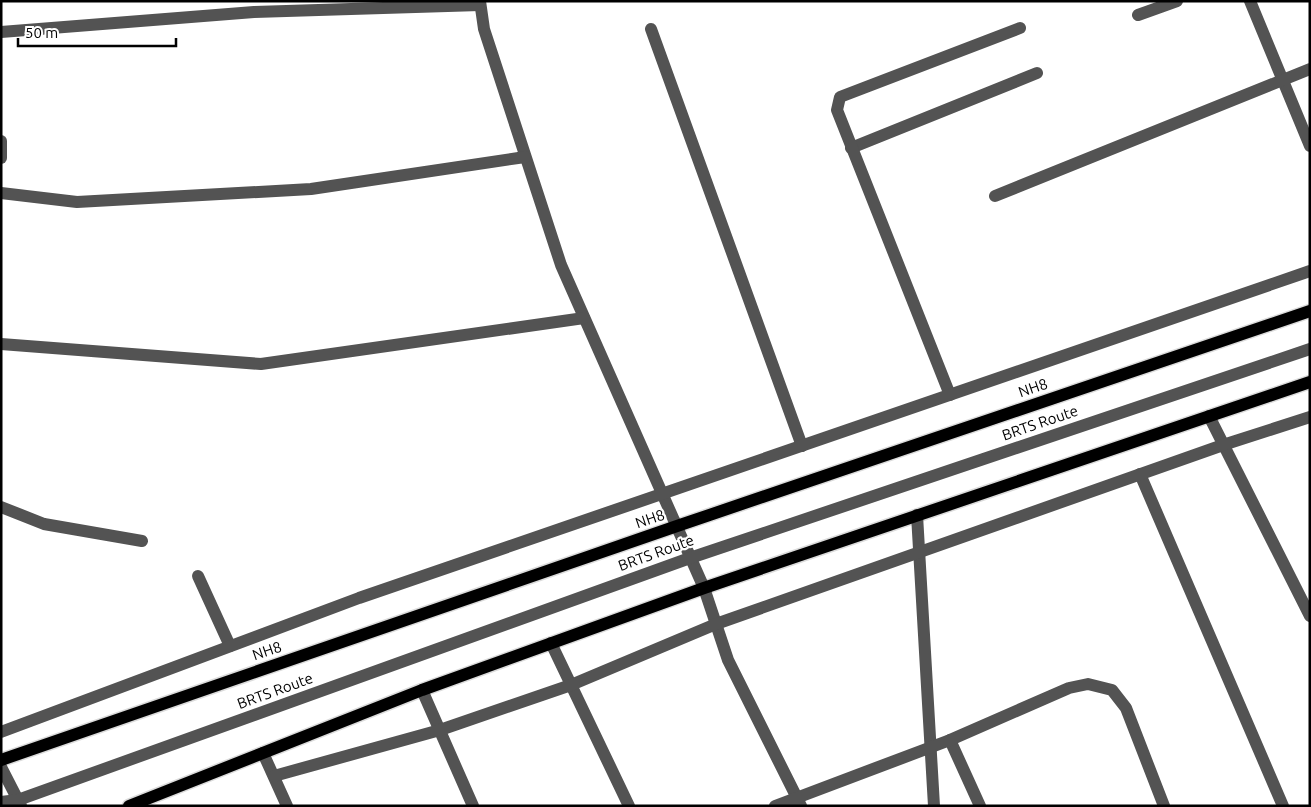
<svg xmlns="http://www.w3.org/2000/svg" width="1311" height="807" font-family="Ubuntu,sans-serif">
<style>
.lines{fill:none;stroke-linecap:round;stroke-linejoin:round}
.major-casing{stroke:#dbdbdb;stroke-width:15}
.minor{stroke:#535353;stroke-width:12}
.major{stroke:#000;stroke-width:12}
.labels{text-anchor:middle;stroke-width:4.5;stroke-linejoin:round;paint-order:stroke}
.street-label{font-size:15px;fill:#000;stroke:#fff}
</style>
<rect width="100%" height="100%" fill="#fff"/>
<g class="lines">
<g class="major-casing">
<g id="major">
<path d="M 1,760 L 677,526 L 1310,311"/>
<path d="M 129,806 L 422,690 L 704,588 L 1310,382"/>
</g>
</g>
<g class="minor">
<path d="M 480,1 L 484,29 L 561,265 L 704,588 L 728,660 L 801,806"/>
<path d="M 1250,1 L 1310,146"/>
<path d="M 1138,15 L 1177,1"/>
<path d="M 651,29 L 802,446"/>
<path d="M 1,32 L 254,12 L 480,5"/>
<path d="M 1,141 L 1,158"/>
<path d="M 851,148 L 1037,73"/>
<path d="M 1,193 L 77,202 L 311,189 L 525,157"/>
<path d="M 995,196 L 1310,69"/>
<path d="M 1,344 L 261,364 L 584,318"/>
<path d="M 950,395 L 837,110 L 840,97 L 1020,28"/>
<path d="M 1209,416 L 1310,616"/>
<path d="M 1140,474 L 1283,806"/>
<path d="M 1,507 L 44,524 L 142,541"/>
<path d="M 917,515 L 934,806"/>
<path d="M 198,576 L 230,646"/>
<path d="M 551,643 L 629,806"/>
<path d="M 422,690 L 473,806"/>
<path d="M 1,732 L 359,598 L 1310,271"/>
<path d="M 950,740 L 980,806"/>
<path d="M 263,753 L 287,806"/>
<path d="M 1,767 L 21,806"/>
<path d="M 274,776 L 440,730 L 571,685 L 716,624 L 1223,445 L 1310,417"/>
<path d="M 1,802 L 18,800 L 690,558 L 1310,349"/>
<path d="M 775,806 L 950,740 L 1069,688 L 1088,684 L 1112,690 L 1126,708 L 1164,806"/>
</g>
<use href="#major" class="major"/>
</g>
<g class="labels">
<g class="street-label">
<text transform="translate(1033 388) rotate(-19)" y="5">NH8</text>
<text transform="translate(1040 423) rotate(-19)" y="5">BRTS Route</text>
<text transform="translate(650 519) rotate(-19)" y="5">NH8</text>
<text transform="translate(656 553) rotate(-20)" y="5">BRTS Route</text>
<text transform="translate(267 651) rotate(-19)" y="5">NH8</text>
<text transform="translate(275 691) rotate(-20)" y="5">BRTS Route</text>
</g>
</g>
<rect width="1311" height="807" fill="none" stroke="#000000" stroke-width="5"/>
<path d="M18 38v8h158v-8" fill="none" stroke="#000000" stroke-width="2.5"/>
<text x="25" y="38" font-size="15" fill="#000000" stroke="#ffffff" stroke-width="4" paint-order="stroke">50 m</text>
</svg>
